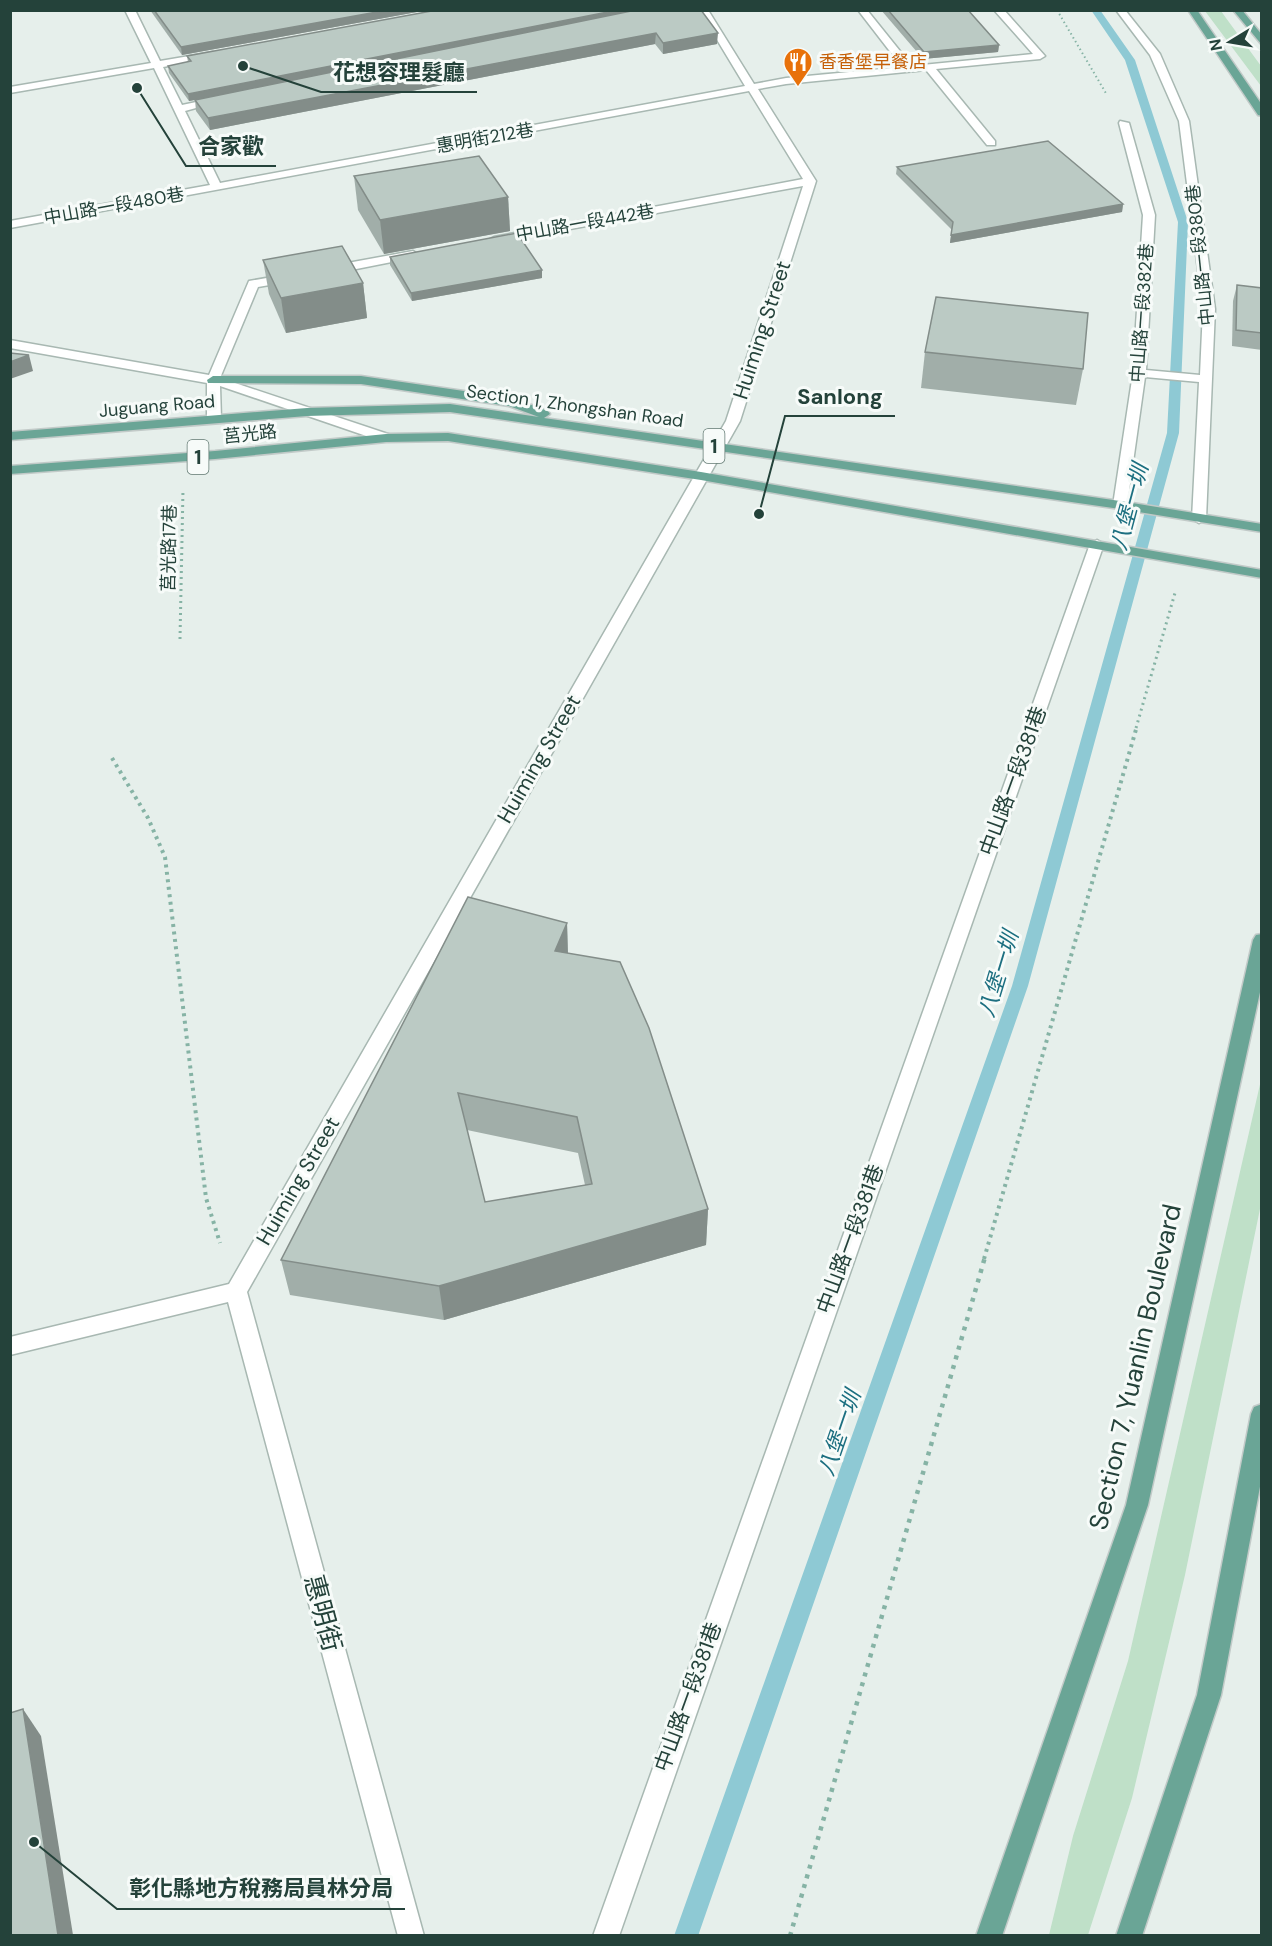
<svg xmlns="http://www.w3.org/2000/svg" width="1272" height="1946" font-family="'DM Sans','Noto Sans TC',sans-serif">
<style>
.green{fill:#bfe0c8}
.lines{fill:none;stroke-linecap:round;stroke-linejoin:round}
.stream{fill:#8ec9d4;fill-rule:evenodd}
.minor-casing{stroke:#a8b8b2;stroke-width:3}
.major-casing{stroke:#c2cac8;stroke-width:3}
.path-far3{stroke:#86b3a5;stroke-width:2;stroke-dasharray:1.5 3;stroke-linecap:butt}
.path-far2{stroke:#86b3a5;stroke-width:3;stroke-dasharray:2 4;stroke-linecap:butt}
.path-far1{stroke:#86b3a5;stroke-width:4;stroke-dasharray:3 4.5;stroke-linecap:butt}
.path{stroke:#86b3a5;stroke-width:4.5;stroke-dasharray:4 6;stroke-linecap:butt}
.minor{fill:#fff;fill-rule:evenodd}
.major{fill:#6aa596;fill-rule:evenodd}
.wall{fill:#a1aea9;fill-rule:evenodd}
.shaded-wall{fill:#838d89}
.building{fill:#bbcac4;stroke:#838d89;stroke-width:1.5;fill-rule:evenodd}
.labels{text-anchor:middle;stroke-width:6;stroke-linejoin:round;paint-order:stroke}
.far-food-label{font-size:18px;fill:#c56008;stroke:#f7fbf9;text-anchor:start}
.far-street-label{font-size:18px;fill:#24423a;stroke:#f7fbf9}
.shield{fill:#f7fbf9;stroke:#637a73;stroke-width:1.5}
.shield-label{font-size:20px;font-weight:bold;fill:#24423a}
.street-label{font-size:21px;fill:#24423a;stroke:#f7fbf9}
.water-label{font-size:22px;font-style:italic;fill:#1c6f80;stroke:#f7fbf9}
.near-street-label{font-size:26px;fill:#24423a;stroke:#f7fbf9}
.leader{fill:none;stroke:#24423a;stroke-width:2}
.callout-dot{fill:#24423a;stroke:#f7fbf9;stroke-width:2}
.callout-label{font-size:22px;text-anchor:middle;font-weight:bold;fill:#24423a;stroke:#f7fbf9;stroke-width:6;stroke-linejoin:round;paint-order:stroke}
</style>
<rect width="100%" height="100%" fill="#e6efeb"/>
<g class="green">
<path d="M 1205,11 L 1221,11 L 1226,18 L 1261,66 L 1261,86 Z"/>
<path d="M 1261,1080 L 1261,1204 L 1185,1575 L 1132,1798 L 1088,1935 L 1049,1935 L 1073,1836 L 1128,1661 Z"/>
</g>
<g class="lines">
<path class="stream" d="M 1091,10 L 1100,10 L 1135,60 L 1188,222 L 1179,433 L 1028,986 L 698,1936 L 674,1936 L 1012,986 L 1167,433 L 1178,222 L 1125,60 Z"/>
<g class="minor-casing">
<g id="minor">
<path d="M 125,10 L 135,10 L 160,61 L 213,52 L 218,55 L 213,58 L 163,67 L 182,105 L 220,97 L 225,100 L 185,111 L 220,183 L 745,86 L 699,10 L 708,10 L 754,84 L 786,78 L 902,67 L 858,10 L 867,10 L 912,66 L 1033,54 L 994,10 L 1004,10 L 1045,56 L 1040,59 L 936,69 L 995,141 L 995,145 L 987,145 L 926,70 L 786,84 L 758,89 L 816,181 L 740,421 L 247,1292 L 424,1936 L 398,1936 L 228,1302 L 10,1355 L 10,1337 L 229,1284 L 726,421 L 803,186 L 494,243 L 488,240 L 494,237 L 803,179 L 749,91 L 10,228 L 10,221 L 210,185 L 154,68 L 10,93 L 10,87 L 151,63 Z"/>
<path d="M 1116,10 L 1125,10 L 1160,54 L 1189,121 L 1215,309 L 1206,519 L 1199,523 L 1192,519 L 1199,382 L 1145,377 L 1127,505 L 1120,509 L 1113,505 L 1133,373 L 1143,215 L 1119,123 L 1120,121 L 1129,123 L 1155,215 L 1146,370 L 1200,375 L 1203,309 L 1179,121 L 1150,55 Z"/>
<path d="M 413,251 L 419,255 L 417,257 L 331,274 L 325,270 L 331,266 Z"/>
<path d="M 289,274 L 293,275 L 293,281 L 258,287 L 220,378 L 391,435 L 393,438 L 391,441 L 381,441 L 220,386 L 221,419 L 214,423 L 207,419 L 207,383 L 10,348 L 10,340 L 209,375 L 249,281 Z"/>
<path d="M 1097,540 L 1104,544 L 619,1936 L 593,1936 L 1090,544 Z"/>
</g>
</g>
<g class="major-casing">
<g id="major">
<path d="M 1188,10 L 1197,10 L 1262,105 L 1262,116 L 1258,115 Z"/>
<path d="M 1233,10 L 1242,10 L 1262,35 L 1262,45 Z"/>
<path d="M 213,376 L 361,376 L 512,398 L 548,411 L 550,414 L 544,418 L 1120,501 L 1262,524 L 1262,532 L 1120,509 L 450,412 L 307,416 L 10,440 L 10,432 L 307,408 L 450,404 L 539,417 L 509,406 L 361,384 L 208,383 L 207,380 Z"/>
<path d="M 448,433 L 701,472 L 1262,570 L 1262,578 L 701,480 L 448,441 L 386,442 L 215,459 L 10,474 L 10,466 L 215,451 L 386,434 Z"/>
<path d="M 1262,934 L 1262,983 L 1148,1505 L 1002,1936 L 976,1936 L 1126,1505 L 1253,940 L 1256,935 Z"/>
<path d="M 1262,1404 L 1262,1476 L 1221,1695 L 1142,1936 L 1116,1936 L 1197,1695 L 1251,1414 L 1254,1407 Z"/>
</g>
</g>
<path class="path-far3" d="M 1057,10 L 1107,95"/>
<g class="path-far2">
<path d="M 180,639 L 183,489"/>
<path d="M 1136,728 L 1175,593"/>
</g>
<g class="path-far1">
<path d="M 112,758 L 148,818 L 165,857 L 206,1198 L 220,1243"/>
<path d="M 984,1259 L 1137,726"/>
</g>
<path class="path" d="M 790,1936 L 985,1257"/>
<use href="#minor" class="minor"/>
<use href="#major" class="major"/>
</g>
<g class="wall">
<path d="M 150,10 L 428,10 L 182,55 Z"/>
<path d="M 701,10 L 717,44 L 663,54 L 655,44 L 210,130 L 196,111 L 195,100 L 189,101 L 169,73 L 168,66 L 188,62 L 187,56 Z"/>
<path d="M 881,10 L 968,10 L 999,45 L 998,52 L 923,59 Z"/>
<path d="M 897,167 L 1123,204 L 1122,212 L 950,243 L 952,230 L 896,174 Z"/>
<path d="M 354,176 L 508,197 L 510,231 L 384,254 L 358,210 Z"/>
<path d="M 390,257 L 542,270 L 542,278 L 412,301 L 390,265 Z"/>
<path d="M 263,260 L 363,283 L 367,318 L 286,333 L 269,294 Z"/>
<path d="M 1237,285 L 1262,288 L 1262,350 L 1232,346 L 1233,301 Z"/>
<path d="M 925,352 L 1083,369 L 1076,405 L 921,388 Z"/>
<path d="M 567,923 L 568,953 L 708,1209 L 706,1245 L 444,1320 L 290,1295 L 281,1260 ZM 467,1130 L 578,1153 L 585,1185 L 485,1202 Z"/>
</g>
<g class="shaded-wall">
<path d="M 388,10 L 428,10 L 182,55 L 181,47 Z"/>
<path d="M 618,10 L 655,10 L 189,101 L 188,94 Z"/>
<path d="M 656,33 L 655,44 L 210,130 L 208,118 Z"/>
<path d="M 718,33 L 717,44 L 663,54 L 663,43 Z"/>
<path d="M 999,45 L 998,52 L 923,59 L 924,52 Z"/>
<path d="M 508,197 L 510,231 L 384,254 L 380,220 Z"/>
<path d="M 1123,204 L 1122,212 L 950,243 L 951,235 Z"/>
<path d="M 542,270 L 542,278 L 412,301 L 411,293 Z"/>
<path d="M 363,283 L 367,318 L 286,333 L 281,298 Z"/>
<path d="M 29,355 L 33,371 L 10,379 L 10,362 Z"/>
<path d="M 567,923 L 568,960 L 555,951 Z"/>
<path d="M 708,1209 L 706,1245 L 444,1320 L 439,1286 Z"/>
<path d="M 23,1709 L 41,1736 L 73,1935 L 58,1935 Z"/>
</g>
<g class="building">
<path d="M 154,10 L 388,10 L 181,47 Z"/>
<path d="M 437,10 L 618,10 L 188,94 L 168,66 L 191,61 L 187,56 Z"/>
<path d="M 636,10 L 701,10 L 718,33 L 663,43 L 656,33 L 208,118 L 195,100 Z"/>
<path d="M 888,10 L 968,10 L 999,45 L 924,52 Z"/>
<path d="M 1048,141 L 1123,204 L 951,235 L 953,222 L 897,167 Z"/>
<path d="M 479,156 L 508,197 L 380,220 L 354,176 Z"/>
<path d="M 517,233 L 542,270 L 411,293 L 390,257 Z"/>
<path d="M 342,246 L 363,283 L 281,298 L 263,260 Z"/>
<path d="M 1237,285 L 1262,288 L 1262,333 L 1236,330 Z"/>
<path d="M 936,297 L 1088,313 L 1083,369 L 925,352 Z"/>
<path d="M 10,353 L 29,355 L 10,362 Z"/>
<path d="M 468,897 L 567,923 L 555,951 L 620,962 L 649,1028 L 708,1209 L 439,1286 L 281,1260 ZM 458,1093 L 577,1117 L 592,1184 L 485,1202 Z"/>
<path d="M 23,1709 L 58,1935 L 10,1935 L 10,1713 Z"/>
</g>
<defs>
<g id="restaurant-pin" transform="scale(1.5)"><path d="M0 17L-7.5 6A9.5 9.5 0 1 1 7.5 6Z" fill="#e8710a" stroke="#f7fbf9"/><path d="M-5-6h1v4h1v-4h1v4h1v-4h1v5L-1.5 .5V6h-2V.5L-5-1ZM5-6V6H3V1.5H1.5Q1.5-4 5-6Z" fill="#fff"/></g>
</defs>
<g fill-rule="evenodd">
<use href="#restaurant-pin" x="798" y="62"/>
</g>
<g class="labels">
<g class="far-food-label">
<text x="819" y="68">香香堡早餐店</text>
</g>
<g class="far-street-label">
<text transform="translate(485 138) rotate(-10)" y="6">惠明街212巷</text>
<text transform="translate(114 206) rotate(-10)" y="6">中山路一段480巷</text>
<text transform="translate(585 223) rotate(-10)" y="6">中山路一段442巷</text>
<text transform="translate(1200 255) rotate(-96)" y="6">中山路一段380巷</text>
<text transform="translate(1142 313) rotate(-86)" y="6">中山路一段382巷</text>
<text transform="translate(157 406) rotate(-5)" y="6">Juguang Road</text>
<text transform="translate(575 406) rotate(8)" y="6">Section 1, Zhongshan Road</text>
<text transform="translate(250 434) rotate(-6)" y="6">莒光路</text>
<text transform="translate(169 548) rotate(-89)" y="6">莒光路17巷</text>
</g>
<g class="shield">
<rect x="703.5" y="429" width="21" height="34" rx="4.5"/>
<rect x="187.5" y="440" width="21" height="34" rx="4.5"/>
</g>
<g class="shield-label">
<text x="714" y="453">1</text>
<text x="198" y="464">1</text>
</g>
<g class="street-label">
<text transform="translate(762 330) rotate(-72)" y="7">Huiming Street</text>
<text transform="translate(539 759) rotate(-60)" y="7">Huiming Street</text>
<text transform="translate(1013 781) rotate(-70)" y="7">中山路一段381巷</text>
<text transform="translate(298 1181) rotate(-60)" y="7">Huiming Street</text>
<text transform="translate(850 1239) rotate(-70)" y="7">中山路一段381巷</text>
<text transform="translate(688 1697) rotate(-70)" y="7">中山路一段381巷</text>
</g>
<g class="water-label">
<text transform="translate(1129 507) rotate(-75)" y="8">八堡一圳</text>
<text transform="translate(998 974) rotate(-73)" y="8">八堡一圳</text>
<text transform="translate(839 1433) rotate(-71)" y="8">八堡一圳</text>
</g>
<g class="near-street-label">
<text transform="translate(1135 1367) rotate(-77)" y="9">Section 7, Yuanlin Boulevard</text>
<text transform="translate(323 1613) rotate(75)" y="9">惠明街</text>
</g>
</g>
<path class="leader" d="M243 66L321 92H477M137 88L186 166H276M759 514L785 416H895M34 1842L117 1909H405"/>
<g class="callout-dot">
<circle cx="243" cy="66" r="6"/>
<circle cx="137" cy="88" r="6"/>
<circle cx="759" cy="514" r="6"/>
<circle cx="34" cy="1842" r="6"/>
</g>
<g class="callout-label">
<text x="399" y="80">花想容理髮廳</text>
<text x="231" y="154">合家歡</text>
<text x="840" y="404">Sanlong</text>
<text x="261" y="1896">彰化縣地方稅務局員林分局</text>
</g>
<rect width="1272" height="1946" fill="none" stroke="#24423a" stroke-width="24"/>
<g transform="translate(1230 42) rotate(259)" stroke="#f7fbf9" stroke-width="4.5" paint-order="stroke">
<path d="M0-4.5L10 22L0 15L-10 22Z" fill="#24423a"/>
<text y="-9" font-size="16" font-weight="bold" text-anchor="middle" fill="#24423a">N</text>
</g>
</svg>
